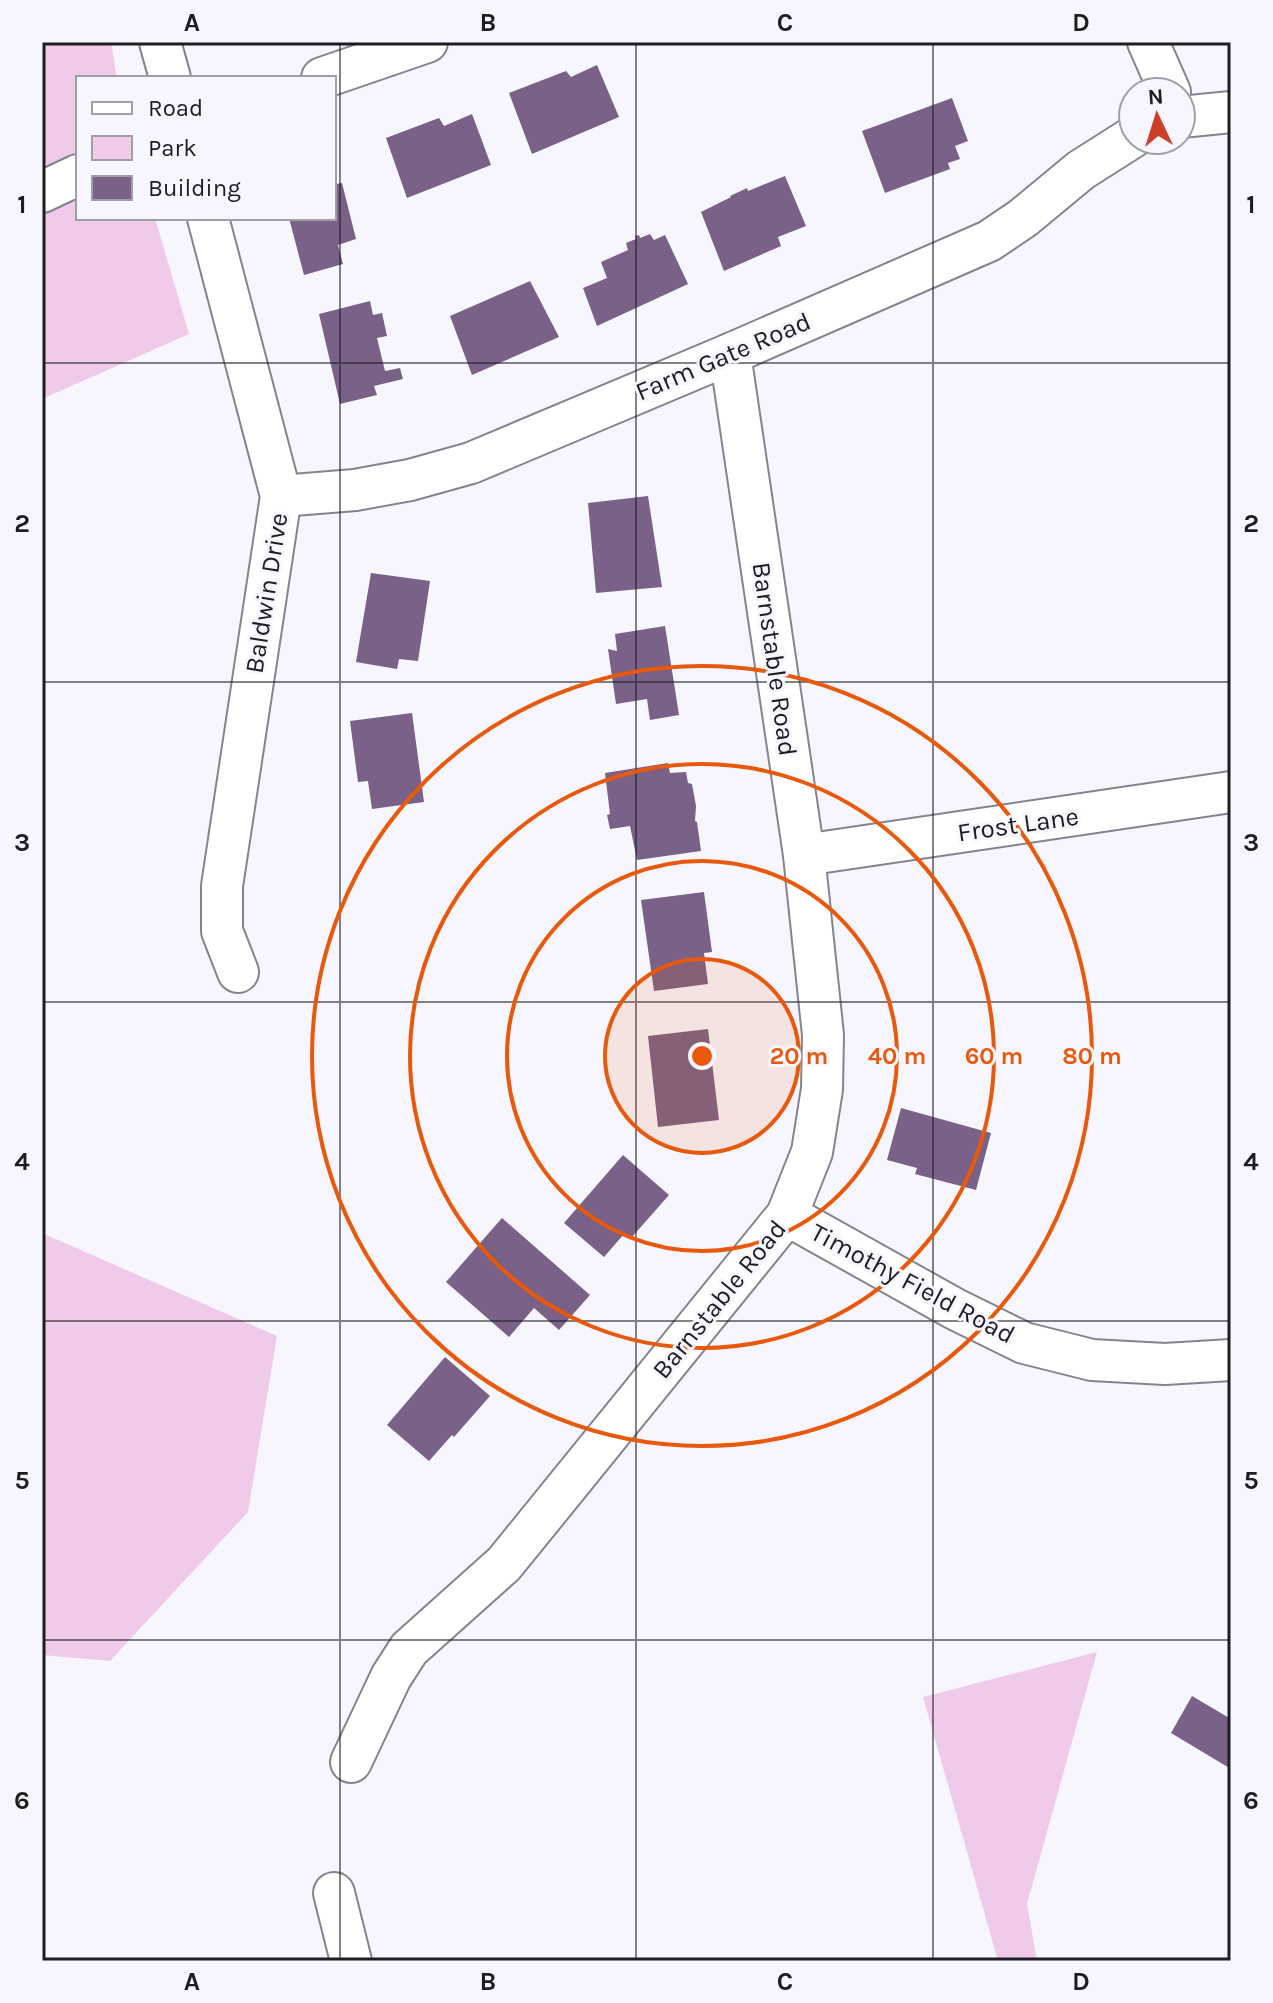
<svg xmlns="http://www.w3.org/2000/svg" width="1273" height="2003" font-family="Karla,sans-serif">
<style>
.green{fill:#f0cae9}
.building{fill:#796187}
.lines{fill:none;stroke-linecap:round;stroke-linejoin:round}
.minor-casing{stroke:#85848e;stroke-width:44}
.minor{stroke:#fff;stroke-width:40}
.grid{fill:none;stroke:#1e1d21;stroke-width:2;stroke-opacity:0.55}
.ring{fill:none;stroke:#e8590c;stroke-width:4}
.labels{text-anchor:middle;stroke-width:6;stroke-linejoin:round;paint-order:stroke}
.street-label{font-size:26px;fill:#1e1d21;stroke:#f7f6ff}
.centre{fill:#e8590c;stroke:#f7f6ff;stroke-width:4}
.ring-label{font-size:24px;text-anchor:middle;font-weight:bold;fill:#e8590c;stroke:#f7f6ff;stroke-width:6;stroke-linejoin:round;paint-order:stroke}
.neatline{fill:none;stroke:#1e1d21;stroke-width:3}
.grid-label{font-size:26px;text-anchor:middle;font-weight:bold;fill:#1e1d21}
</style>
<rect width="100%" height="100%" fill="#f7f6ff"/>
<g class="green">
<path d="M 42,42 L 111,42 L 117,78 L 78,78 L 78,218 L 155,218 L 189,334 L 42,399 Z"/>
<path d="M 42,1233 L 277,1336 L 248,1512 L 110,1661 L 42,1655 Z"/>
<path d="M 1097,1652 L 1027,1904 L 1037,1961 L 998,1961 L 923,1697 Z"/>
</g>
<g class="building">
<path d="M 597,65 L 619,117 L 532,154 L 509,93 L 566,71 L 571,77 Z"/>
<path d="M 952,98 L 968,141 L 955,146 L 960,159 L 948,163 L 950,169 L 885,193 L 862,131 Z"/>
<path d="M 472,114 L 491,165 L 407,198 L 386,138 L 439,118 L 444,126 Z"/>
<path d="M 785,176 L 806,226 L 778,237 L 781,246 L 724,271 L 701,212 L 731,197 L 730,196 L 747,188 L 748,191 Z"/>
<path d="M 334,179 L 336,184 L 342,183 L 356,239 L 338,245 L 343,264 L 304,275 L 289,218 L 334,218 Z"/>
<path d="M 650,234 L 654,240 L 665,235 L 688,284 L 597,326 L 583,288 L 607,278 L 601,262 L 628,250 L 626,243 L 636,239 L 635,236 L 639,235 L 640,238 Z"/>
<path d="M 530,281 L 559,337 L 472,375 L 450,316 Z"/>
<path d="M 370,301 L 373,315 L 382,313 L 387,336 L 377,338 L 385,371 L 400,368 L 403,379 L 374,386 L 377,395 L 340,404 L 319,314 Z"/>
<path d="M 648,496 L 662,587 L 596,593 L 588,503 Z"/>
<path d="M 371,573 L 430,581 L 418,661 L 399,659 L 397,669 L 356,662 Z"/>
<path d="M 665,626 L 679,715 L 650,720 L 647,699 L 616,704 L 608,649 L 617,651 L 615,634 Z"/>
<path d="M 412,713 L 424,802 L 372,809 L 368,781 L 358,782 L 350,721 Z"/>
<path d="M 668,763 L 670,773 L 686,772 L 688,783 L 692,784 L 696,806 L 695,821 L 697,822 L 701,851 L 637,860 L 630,826 L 610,829 L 607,815 L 610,814 L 605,773 Z"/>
<path d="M 704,892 L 712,952 L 704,953 L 708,984 L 654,991 L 641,900 Z"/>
<path d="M 708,1029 L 719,1120 L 658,1127 L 648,1036 Z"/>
<path d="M 901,1108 L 991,1133 L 976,1190 L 915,1174 L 917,1168 L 887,1160 Z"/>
<path d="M 623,1155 L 669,1195 L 632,1237 L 624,1234 L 604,1257 L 564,1223 Z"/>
<path d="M 502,1218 L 590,1295 L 559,1330 L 534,1308 L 509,1337 L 446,1282 Z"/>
<path d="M 445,1357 L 490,1396 L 454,1437 L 452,1435 L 429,1461 L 387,1425 Z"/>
<path d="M 1192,1696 L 1231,1719 L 1231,1769 L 1171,1733 Z"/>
</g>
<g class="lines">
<g class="minor-casing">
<g id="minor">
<path d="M 160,42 L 170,78"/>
<path d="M 1148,42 L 1170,92"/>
<path d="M 322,78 L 427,42"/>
<path d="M 1181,117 L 1231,112"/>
<path d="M 42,192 L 78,175"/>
<path d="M 208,218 L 281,496 L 222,886 L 222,931 L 238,972"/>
<path d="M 281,496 L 355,490 L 410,480 L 471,463 L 730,354 L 989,241 L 1023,218 L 1081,170 L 1133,137"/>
<path d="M 804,855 L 1231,792"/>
<path d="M 787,1215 L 955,1309 L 1024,1343 L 1092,1360 L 1165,1364 L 1231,1360"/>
<path d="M 351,1762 L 391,1677 L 409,1649 L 504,1564 L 787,1215 L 812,1152 L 822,1089 L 823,1035 L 804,855 L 730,354"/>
<path d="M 334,1893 L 351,1961"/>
</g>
</g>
<use href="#minor" class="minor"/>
</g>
<path class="grid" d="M 340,42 L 340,1961M 636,42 L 636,1961M 933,42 L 933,1961M 42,363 L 1231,363M 42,682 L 1231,682M 42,1002 L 1231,1002M 42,1321 L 1231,1321M 42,1640 L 1231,1640"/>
<circle cx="702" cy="1056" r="97" fill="#e8590c" fill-opacity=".12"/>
<g class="ring">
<circle cx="702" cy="1056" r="97"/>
<circle cx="702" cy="1056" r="195"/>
<circle cx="702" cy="1056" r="292"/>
<circle cx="702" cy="1056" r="390"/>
</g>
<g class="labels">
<g class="street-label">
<text transform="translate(723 356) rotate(-23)" y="9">Farm Gate Road</text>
<text transform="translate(266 593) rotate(-81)" y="9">Baldwin Drive</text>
<text transform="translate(775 659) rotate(82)" y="9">Barnstable Road</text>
<text transform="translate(1018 824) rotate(-8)" y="9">Frost Lane</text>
<text transform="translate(913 1283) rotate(28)" y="9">Timothy Field Road</text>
<text transform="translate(719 1299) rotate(-51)" y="9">Barnstable Road</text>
</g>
</g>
<circle cx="702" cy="1056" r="12" class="centre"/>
<g class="ring-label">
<text x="799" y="1064">20 m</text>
<text x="897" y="1064">40 m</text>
<text x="994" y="1064">60 m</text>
<text x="1092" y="1064">80 m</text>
</g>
<rect width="1273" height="2003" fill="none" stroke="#f7f6ff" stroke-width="88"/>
<rect x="76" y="76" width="260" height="144" fill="#f7f6ff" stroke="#a09fa6" stroke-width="2"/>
<rect x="92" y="102" width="40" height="12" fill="#ffffff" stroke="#a09fa6" stroke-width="2"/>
<text x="148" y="116" font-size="24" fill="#1e1d21">Road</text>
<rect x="92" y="136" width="40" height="24" fill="#f0cae9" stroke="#a09fa6" stroke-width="2"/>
<text x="148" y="156" font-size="24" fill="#1e1d21">Park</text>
<rect x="92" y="176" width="40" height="24" fill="#796187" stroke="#a09fa6" stroke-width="2"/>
<text x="148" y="196" font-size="24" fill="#1e1d21">Building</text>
<g transform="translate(1157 116) rotate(356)"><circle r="38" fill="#f7f6ff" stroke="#a09fa6" stroke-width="2"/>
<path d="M0-6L14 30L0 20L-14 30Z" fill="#cc4029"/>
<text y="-12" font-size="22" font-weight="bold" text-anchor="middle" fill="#1e1d21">N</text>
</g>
<rect x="44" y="44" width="1185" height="1915" class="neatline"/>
<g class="grid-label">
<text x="192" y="31">A</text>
<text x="488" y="31">B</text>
<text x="785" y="31">C</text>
<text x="1081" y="31">D</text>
<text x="22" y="213">1</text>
<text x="1251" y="213">1</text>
<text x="22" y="532">2</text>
<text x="1251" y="532">2</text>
<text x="22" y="851">3</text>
<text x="1251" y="851">3</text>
<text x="22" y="1170">4</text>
<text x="1251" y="1170">4</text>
<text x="22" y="1489">5</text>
<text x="1251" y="1489">5</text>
<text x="22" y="1809">6</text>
<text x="1251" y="1809">6</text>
<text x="192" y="1990">A</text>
<text x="488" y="1990">B</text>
<text x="785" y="1990">C</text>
<text x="1081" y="1990">D</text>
</g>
</svg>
